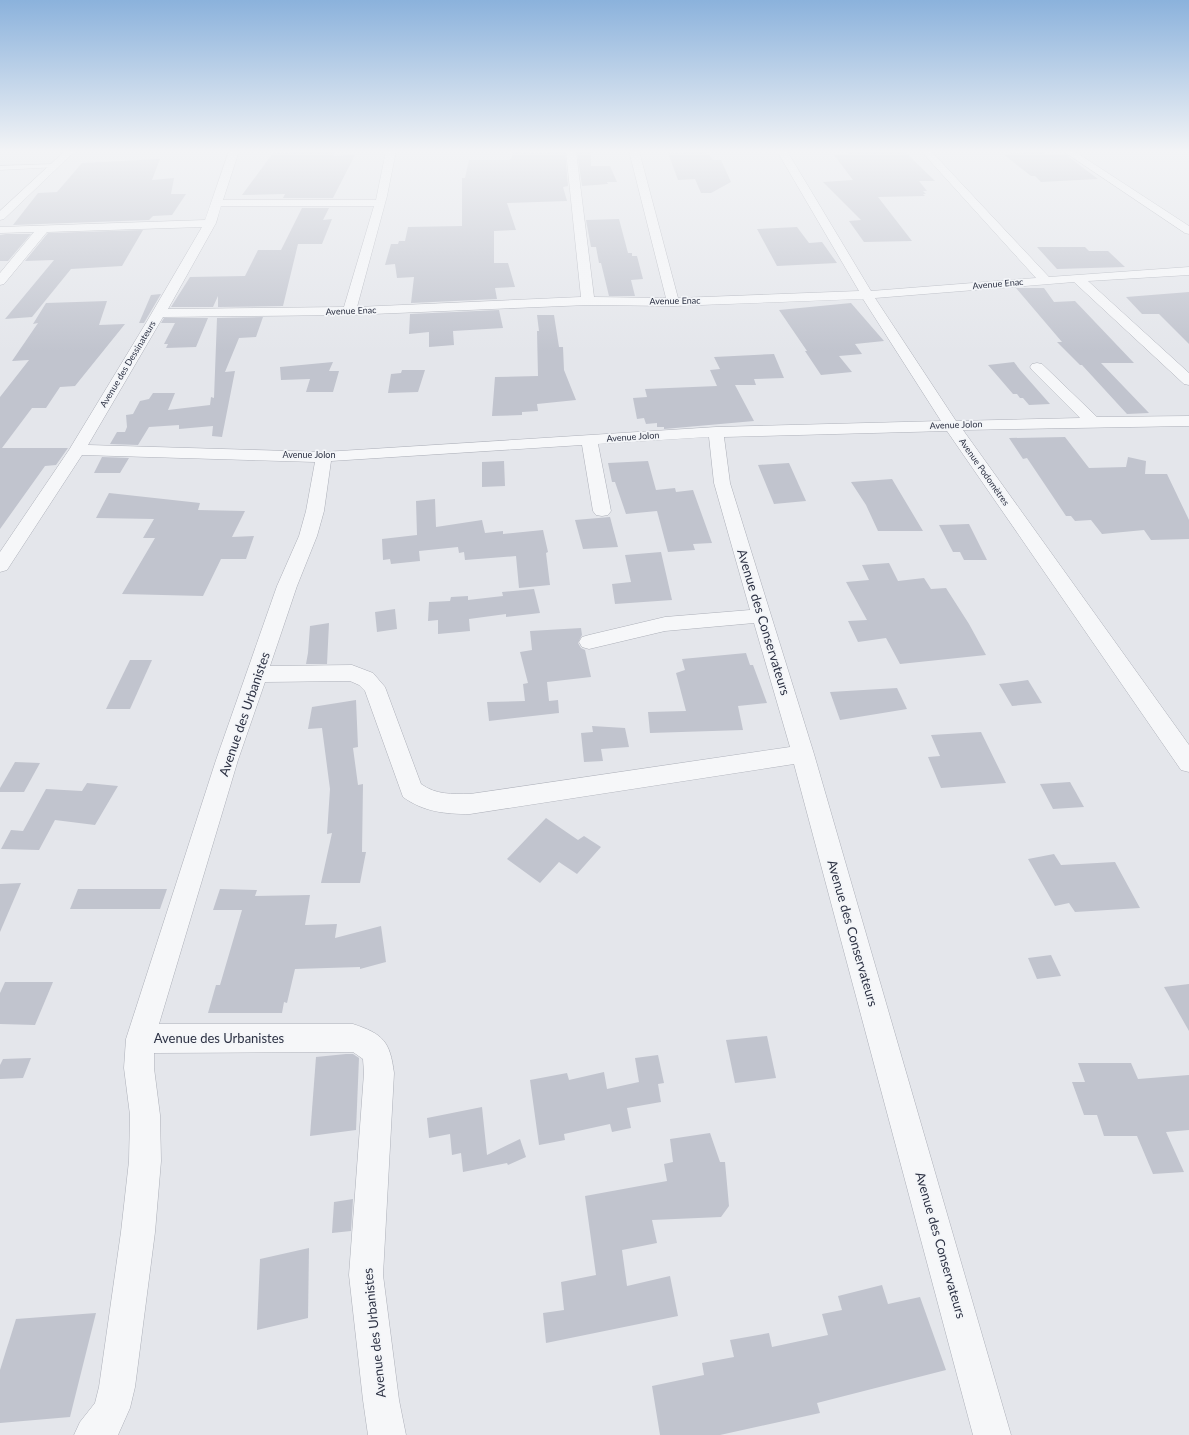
<svg xmlns="http://www.w3.org/2000/svg" width="1189" height="1435" font-family="Lato,sans-serif">
<style>
.building{fill:#c1c4ce}
.lines{fill:none;stroke-linecap:round;stroke-linejoin:round}
.service-casing{stroke:#adb0b9;stroke-width:1}
.minor-casing{stroke:#adb0b9;stroke-width:1}
.service{fill:#f6f7f9;fill-rule:evenodd}
.minor{fill:#f6f7f9;fill-rule:evenodd}
.labels{text-anchor:middle;stroke-width:3.5;stroke-linejoin:round;paint-order:stroke}
.far-street-label{font-size:9px;fill:#2c3143;stroke:#f3f5f8}
.near-street-label{font-size:13px;fill:#2c3143;stroke:#f3f5f8}
</style>
<rect width="100%" height="100%" fill="#e4e6eb"/>
<g class="building">
<path d="M 290,151 L 335,151 L 333,156 L 355,155 L 333,198 L 283,198 L 285,194 L 242,195 L 273,153 L 289,153 Z"/>
<path d="M 549,151 L 565,151 L 568,186 L 563,187 L 567,201 L 507,203 L 516,230 L 494,231 L 494,263 L 508,263 L 515,287 L 495,288 L 497,299 L 411,303 L 414,277 L 397,278 L 395,264 L 385,265 L 391,244 L 398,244 L 399,241 L 405,241 L 408,227 L 462,226 L 462,178 L 465,178 L 469,160 L 510,160 L 514,152 L 549,153 Z"/>
<path d="M 577,151 L 591,151 L 591,166 L 610,166 L 617,182 L 607,182 L 608,184 L 582,186 Z"/>
<path d="M 706,151 L 713,160 L 721,160 L 731,182 L 711,193 L 701,193 L 695,179 L 678,180 L 668,153 Z"/>
<path d="M 847,151 L 904,151 L 935,181 L 919,181 L 927,191 L 923,191 L 926,194 L 923,194 L 925,196 L 878,197 L 912,241 L 864,242 L 849,221 L 861,220 L 823,182 L 853,180 L 834,155 L 848,154 Z"/>
<path d="M 1042,151 L 1047,155 L 1065,154 L 1098,179 L 1041,182 L 1035,176 L 1031,176 L 1003,154 Z"/>
<path d="M 160,159 L 152,180 L 174,178 L 171,194 L 186,194 L 172,215 L 153,216 L 149,220 L 13,225 L 38,193 L 57,192 L 82,163 Z"/>
<path d="M 302,208 L 329,208 L 323,220 L 332,219 L 322,244 L 298,244 L 283,306 L 218,307 L 218,296 L 213,307 L 171,307 L 190,277 L 245,276 L 258,250 L 281,250 Z"/>
<path d="M 619,219 L 628,253 L 632,253 L 632,256 L 637,256 L 643,279 L 631,280 L 635,296 L 609,296 L 601,263 L 599,263 L 596,247 L 591,247 L 586,220 Z"/>
<path d="M 797,227 L 809,243 L 822,242 L 837,263 L 777,266 L 757,229 Z"/>
<path d="M 143,230 L 122,266 L 71,269 L 32,317 L 5,319 L 54,260 L 25,261 L 48,233 Z"/>
<path d="M 6,234 L 31,234 L 8,261 L 0,261 L 0,235 Z"/>
<path d="M 1037,247 L 1085,247 L 1089,251 L 1108,251 L 1125,267 L 1057,269 Z"/>
<path d="M 1016,288 L 1044,288 L 1054,302 L 1075,301 L 1134,363 L 1101,363 L 1149,413 L 1127,414 L 1082,365 L 1080,365 L 1057,342 L 1062,342 Z"/>
<path d="M 1189,292 L 1189,344 L 1159,314 L 1142,314 L 1126,297 Z"/>
<path d="M 161,294 L 144,323 L 139,323 L 151,295 Z"/>
<path d="M 107,301 L 99,325 L 125,324 L 75,386 L 60,387 L 46,408 L 32,408 L 2,448 L 68,448 L 56,465 L 45,466 L 0,529 L 0,397 L 29,360 L 12,361 L 38,323 L 33,324 L 46,303 Z"/>
<path d="M 851,303 L 884,341 L 855,344 L 862,354 L 839,356 L 852,372 L 821,375 L 805,351 L 807,351 L 779,310 Z"/>
<path d="M 499,310 L 503,328 L 453,331 L 454,345 L 429,347 L 429,332 L 409,334 L 410,314 Z"/>
<path d="M 537,315 L 554,315 L 559,347 L 563,347 L 564,370 L 576,400 L 537,404 L 538,411 L 522,412 L 522,415 L 492,416 L 495,377 L 538,376 L 537,331 L 539,331 Z"/>
<path d="M 263,317 L 256,337 L 239,338 L 225,372 L 235,371 L 222,437 L 212,436 L 213,426 L 179,429 L 179,425 L 149,427 L 138,445 L 110,444 L 117,432 L 125,432 L 127,427 L 126,415 L 133,414 L 140,401 L 149,399 L 153,393 L 175,393 L 168,410 L 210,405 L 211,397 L 214,398 L 217,318 Z"/>
<path d="M 164,318 L 208,318 L 196,347 L 166,348 L 168,344 L 164,344 L 175,323 L 161,323 Z"/>
<path d="M 774,354 L 784,378 L 754,379 L 756,385 L 735,385 L 754,421 L 664,429 L 664,427 L 657,427 L 657,423 L 646,424 L 644,418 L 637,419 L 633,398 L 647,397 L 645,389 L 717,386 L 710,370 L 720,369 L 714,357 Z"/>
<path d="M 333,362 L 329,371 L 339,371 L 333,392 L 306,392 L 310,379 L 281,380 L 280,367 Z"/>
<path d="M 1014,362 L 1020,370 L 1050,404 L 1029,405 L 1023,398 L 1020,398 L 1017,394 L 1013,394 L 988,365 Z"/>
<path d="M 402,370 L 425,370 L 418,392 L 388,393 L 391,374 L 401,373 Z"/>
<path d="M 1065,437 L 1089,468 L 1126,467 L 1128,457 L 1146,461 L 1145,474 L 1167,474 L 1189,520 L 1189,539 L 1151,540 L 1144,530 L 1102,534 L 1091,520 L 1075,521 L 1071,516 L 1066,516 L 1027,458 L 1023,459 L 1009,438 Z"/>
<path d="M 102,457 L 129,458 L 120,473 L 94,473 Z"/>
<path d="M 504,461 L 505,486 L 482,487 L 482,462 Z"/>
<path d="M 648,461 L 656,490 L 675,488 L 676,492 L 693,490 L 712,543 L 693,544 L 695,550 L 668,552 L 657,511 L 626,514 L 615,482 L 612,482 L 608,463 Z"/>
<path d="M 789,463 L 806,501 L 774,504 L 758,465 Z"/>
<path d="M 892,479 L 923,531 L 878,531 L 866,505 L 851,482 Z"/>
<path d="M 109,493 L 200,503 L 198,510 L 245,511 L 232,537 L 254,536 L 246,559 L 221,559 L 203,596 L 122,594 L 155,538 L 143,538 L 154,519 L 96,518 Z"/>
<path d="M 435,499 L 436,527 L 482,520 L 485,533 L 503,531 L 503,534 L 543,530 L 548,552 L 546,553 L 550,585 L 519,588 L 516,556 L 465,560 L 464,552 L 459,553 L 458,547 L 419,551 L 420,561 L 391,564 L 390,559 L 383,560 L 382,539 L 417,535 L 416,501 Z"/>
<path d="M 610,517 L 618,547 L 583,549 L 575,520 Z"/>
<path d="M 969,524 L 987,560 L 964,560 L 960,552 L 953,552 L 939,525 Z"/>
<path d="M 661,552 L 672,600 L 615,604 L 612,584 L 631,582 L 625,555 Z"/>
<path d="M 889,563 L 898,581 L 924,578 L 931,589 L 946,588 L 969,624 L 986,655 L 900,664 L 886,638 L 858,642 L 848,621 L 867,620 L 846,582 L 869,580 L 862,565 Z"/>
<path d="M 534,589 L 540,613 L 506,617 L 506,614 L 469,619 L 470,631 L 438,634 L 438,620 L 428,621 L 429,602 L 450,601 L 451,597 L 468,596 L 468,600 L 503,596 L 502,592 Z"/>
<path d="M 395,609 L 397,629 L 377,632 L 375,612 Z"/>
<path d="M 329,623 L 327,664 L 306,664 L 308,653 L 310,626 Z"/>
<path d="M 581,628 L 582,635 L 578,643 L 581,648 L 585,650 L 591,677 L 547,682 L 549,701 L 558,700 L 559,713 L 489,721 L 487,702 L 525,701 L 523,684 L 528,683 L 520,652 L 532,650 L 530,631 Z"/>
<path d="M 746,653 L 750,665 L 753,665 L 767,703 L 738,706 L 743,730 L 650,733 L 648,712 L 686,711 L 676,673 L 685,670 L 682,659 Z"/>
<path d="M 130,660 L 152,660 L 130,709 L 106,709 Z"/>
<path d="M 1028,680 L 1042,703 L 1012,706 L 999,684 Z"/>
<path d="M 897,688 L 907,709 L 840,720 L 830,692 Z"/>
<path d="M 356,700 L 358,747 L 353,748 L 358,785 L 363,784 L 362,852 L 366,852 L 360,883 L 321,883 L 332,833 L 327,834 L 330,789 L 322,728 L 308,729 L 312,707 Z"/>
<path d="M 592,726 L 625,728 L 629,747 L 601,749 L 603,761 L 584,762 L 581,733 L 593,732 Z"/>
<path d="M 981,732 L 1006,783 L 941,788 L 928,757 L 940,756 L 931,735 Z"/>
<path d="M 15,762 L 40,763 L 24,792 L 0,792 L 0,788 Z"/>
<path d="M 1070,782 L 1084,807 L 1053,809 L 1040,784 Z"/>
<path d="M 87,783 L 118,786 L 95,825 L 55,820 L 39,850 L 1,849 L 11,830 L 23,831 L 46,789 L 82,791 Z"/>
<path d="M 546,818 L 578,840 L 584,836 L 601,847 L 577,874 L 559,862 L 540,883 L 507,859 Z"/>
<path d="M 1054,854 L 1061,865 L 1115,862 L 1140,908 L 1075,912 L 1069,903 L 1055,906 L 1028,859 Z"/>
<path d="M 21,883 L 0,932 L 0,884 Z"/>
<path d="M 78,889 L 167,889 L 160,909 L 70,909 Z"/>
<path d="M 220,889 L 257,890 L 255,896 L 310,895 L 305,925 L 337,924 L 335,938 L 381,926 L 386,962 L 360,969 L 360,967 L 295,969 L 287,1003 L 284,1002 L 282,1013 L 208,1013 L 216,985 L 220,985 L 242,910 L 213,910 Z"/>
<path d="M 1051,955 L 1061,976 L 1037,979 L 1028,958 Z"/>
<path d="M 5,982 L 53,982 L 35,1025 L 0,1024 L 0,993 Z"/>
<path d="M 1189,984 L 1189,1031 L 1164,987 Z"/>
<path d="M 767,1036 L 776,1078 L 735,1083 L 726,1040 Z"/>
<path d="M 346,1054 L 353,1054 L 359,1058 L 356,1130 L 310,1136 L 316,1057 Z"/>
<path d="M 658,1055 L 664,1083 L 658,1084 L 661,1102 L 627,1108 L 631,1128 L 612,1132 L 610,1124 L 564,1134 L 565,1140 L 539,1145 L 530,1080 L 567,1073 L 569,1080 L 604,1072 L 607,1089 L 639,1082 L 635,1058 Z"/>
<path d="M 31,1058 L 23,1078 L 0,1079 L 0,1065 L 3,1059 Z"/>
<path d="M 1078,1063 L 1131,1063 L 1138,1079 L 1189,1075 L 1189,1130 L 1166,1132 L 1184,1172 L 1153,1174 L 1137,1136 L 1104,1136 L 1097,1115 L 1084,1115 L 1072,1082 L 1085,1082 Z"/>
<path d="M 482,1107 L 487,1155 L 520,1139 L 526,1157 L 508,1165 L 507,1163 L 463,1172 L 461,1153 L 452,1155 L 450,1134 L 429,1138 L 427,1118 Z"/>
<path d="M 710,1133 L 720,1162 L 725,1162 L 729,1206 L 721,1217 L 652,1220 L 657,1243 L 622,1250 L 627,1286 L 670,1276 L 678,1316 L 546,1343 L 543,1313 L 564,1310 L 561,1282 L 596,1275 L 585,1196 L 667,1181 L 664,1164 L 673,1162 L 670,1139 Z"/>
<path d="M 353,1199 L 351,1231 L 332,1233 L 334,1202 Z"/>
<path d="M 309,1248 L 308,1318 L 257,1330 L 260,1259 Z"/>
<path d="M 882,1285 L 888,1304 L 920,1297 L 946,1370 L 817,1403 L 820,1413 L 720,1435 L 660,1435 L 652,1386 L 704,1375 L 702,1363 L 734,1357 L 730,1340 L 769,1333 L 772,1347 L 828,1335 L 822,1314 L 842,1310 L 838,1296 Z"/>
<path d="M 96,1313 L 70,1417 L 0,1423 L 0,1370 L 16,1319 Z"/>
</g>
<g class="lines">
<g class="service-casing">
<path id="service" d="M 55,164 L 57,165 L 57,167 L 0,170 L 0,166 Z"/>
</g>
<g class="minor-casing">
<g id="minor">
<path d="M 65,151 L 75,151 L 4,219 L 0,220 L 0,211 Z"/>
<path d="M 229,151 L 239,151 L 223,200 L 376,200 L 386,151 L 396,151 L 387,196 L 357,307 L 581,297 L 566,151 L 576,151 L 594,297 L 666,298 L 629,151 L 639,151 L 678,298 L 859,291 L 777,151 L 787,151 L 871,291 L 1036,278 L 921,151 L 931,151 L 1049,277 L 1189,267 L 1189,275 L 1088,281 L 1189,373 L 1189,385 L 1184,384 L 1074,282 L 875,298 L 956,421 L 1080,418 L 1032,370 L 1030,367 L 1032,364 L 1037,363 L 1042,364 L 1097,417 L 1189,416 L 1189,426 L 963,430 L 1189,745 L 1189,772 L 1181,770 L 947,431 L 724,437 L 730,483 L 814,754 L 1011,1435 L 973,1435 L 794,764 L 470,814 C 445,814 424,812 403,797 L 365,691 L 359,685 L 350,681 L 265,682 L 238,760 L 159,1024 L 353,1024 C 383,1034 390,1041 394,1073 L 383,1275 L 399,1400 L 406,1435 L 368,1435 L 363,1400 L 349,1275 L 364,1073 L 363,1059 L 353,1052 L 154,1053 L 154,1068 L 160,1115 L 161,1161 L 155,1232 L 135,1387 L 130,1408 L 118,1435 L 74,1435 L 80,1422 L 95,1403 L 99,1387 L 121,1232 L 129,1161 L 130,1115 L 124,1068 L 126,1039 L 216,760 L 277,586 L 299,536 L 306,511 L 315,462 L 82,455 L 7,570 L 0,572 L 0,552 L 69,450 L 146,323 L 202,227 L 47,232 L 4,284 L 0,285 L 0,273 L 34,232 L 0,233 L 0,227 L 205,220 ZM 221,206 L 374,206 L 344,307 L 168,309 L 216,223 ZM 863,299 L 941,421 L 716,427 L 324,452 L 88,445 L 163,317 L 349,315 L 588,305 L 673,306 ZM 709,437 L 714,483 L 750,610 L 665,617 L 589,635 L 582,637 L 579,642 L 582,647 L 589,649 L 665,631 L 754,623 L 790,747 L 470,794 C 452,794 436,795 421,784 L 385,687 L 373,673 L 352,665 L 270,666 L 297,586 L 317,536 L 324,511 L 331,461 L 582,445 L 593,511 L 596,515 L 602,516 L 608,515 L 611,511 L 598,444 Z"/>
<path d="M 1063,151 L 1074,151 L 1189,226 L 1189,234 L 1185,233 Z"/>
</g>
</g>
<use href="#service" class="service"/>
<use href="#minor" class="minor"/>
</g>
<linearGradient id="sky" x2="0" y2="1"><stop stop-color="#8bb2dc"/><stop offset="0.43" stop-color="#f3f4f6"/><stop offset="1" stop-color="#f3f4f6" stop-opacity="0"/></linearGradient>
<rect width="1189" height="352" fill="url(#sky)"/>
<g class="labels">
<g class="far-street-label">
<text transform="translate(998 284) rotate(-5)" y="3">Avenue Enac</text>
<text transform="translate(675 301) rotate(-1)" y="3">Avenue Enac</text>
<text transform="translate(351 311) rotate(-2)" y="3">Avenue Enac</text>
<text transform="translate(128 364) rotate(-59)" y="3">Avenue des Dessinateurs</text>
<text transform="translate(956 425) rotate(-2)" y="3">Avenue Jolon</text>
<text transform="translate(633 437) rotate(-4)" y="3">Avenue Jolon</text>
<text x="309" y="458">Avenue Jolon</text>
<text transform="translate(984 472) rotate(55)" y="3">Avenue Podomètres</text>
</g>
<g class="near-street-label">
<text transform="translate(764 622) rotate(73)" y="5">Avenue des Conservateurs</text>
<text transform="translate(244 714) rotate(-71)" y="5">Avenue des Urbanistes</text>
<text transform="translate(853 933) rotate(74)" y="5">Avenue des Conservateurs</text>
<text x="219" y="1043">Avenue des Urbanistes</text>
<text transform="translate(941 1245) rotate(74)" y="5">Avenue des Conservateurs</text>
<text transform="translate(374 1333) rotate(-96)" y="5">Avenue des Urbanistes</text>
</g>
</g>
</svg>
